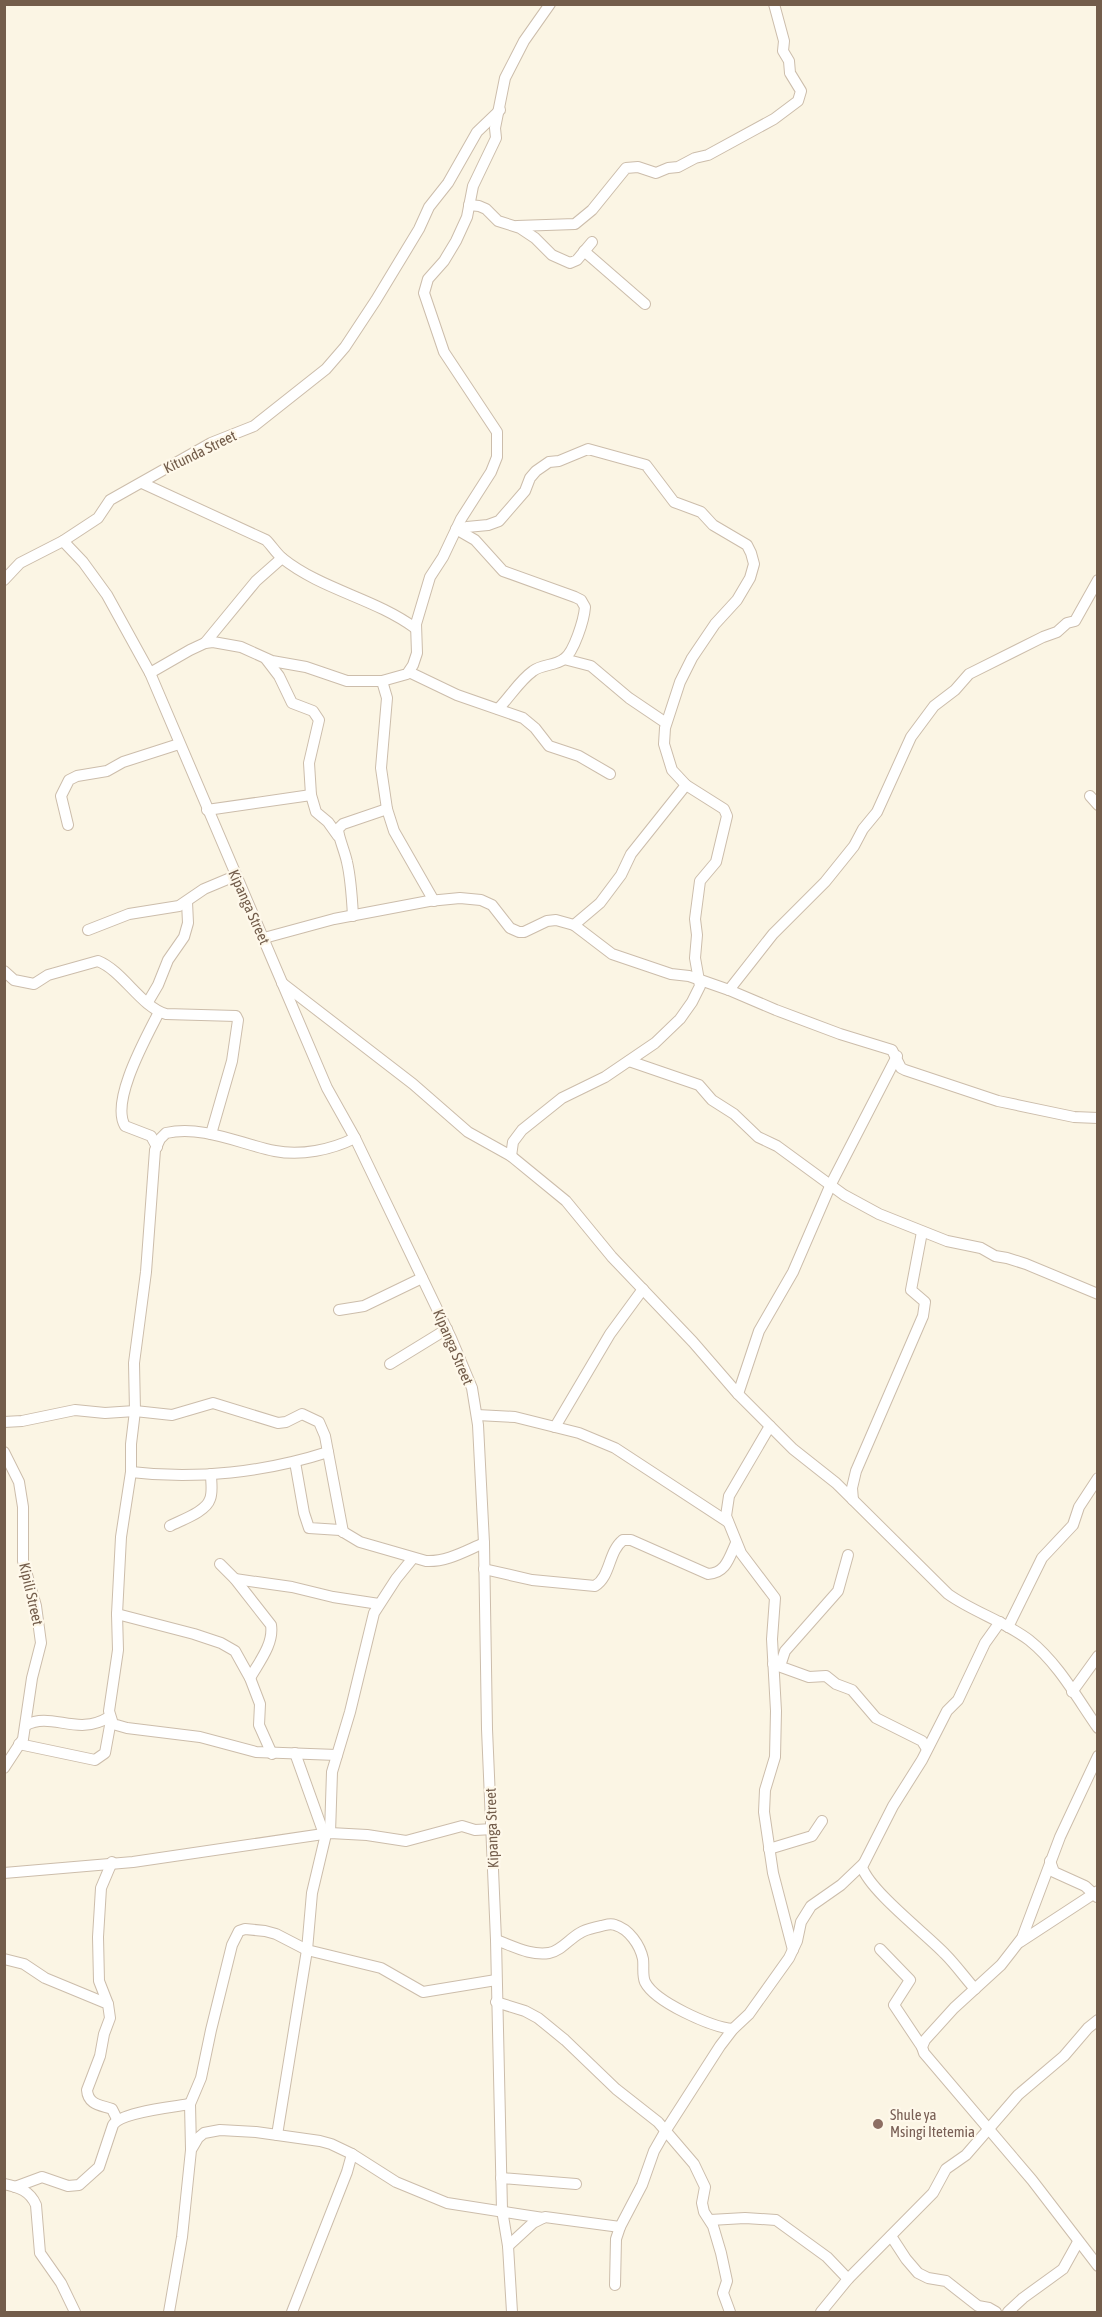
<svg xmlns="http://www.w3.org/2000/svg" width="1102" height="2317" font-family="'Asap Condensed',sans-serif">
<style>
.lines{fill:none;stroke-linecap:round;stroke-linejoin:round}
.minor-casing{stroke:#ccbdab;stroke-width:12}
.minor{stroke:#fff;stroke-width:10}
.education-dot{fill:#8d6e63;stroke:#fef8ea;stroke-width:2}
.labels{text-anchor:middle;stroke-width:4.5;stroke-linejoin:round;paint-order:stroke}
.street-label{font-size:15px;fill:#735d4b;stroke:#fef8ea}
.education-label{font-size:15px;fill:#785e54;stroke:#fef8ea;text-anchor:start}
</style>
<rect width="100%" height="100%" fill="#fbf5e4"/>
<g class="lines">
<g class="minor-casing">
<g id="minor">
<path d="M 469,205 L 479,206 L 486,209 L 498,221 L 520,228 L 535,238 L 552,255 L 570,263 L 577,260 L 592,242"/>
<path d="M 517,226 L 575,224 L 592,210 L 626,168 L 638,167 L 656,173 L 668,168 L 678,167 L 695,158 L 708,155 L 774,119 L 798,101 L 801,91 L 790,73 L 789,61 L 783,51 L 784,41 L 774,4"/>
<path d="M 584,251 L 645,304"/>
<path d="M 142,483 L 266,540 C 272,546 276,553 282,558 C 322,590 374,598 415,628"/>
<path d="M 456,529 L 475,540 L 503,571 L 575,597 L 581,600 L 585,607 C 584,620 574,652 564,659 C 555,666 542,664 533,671 C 519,681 510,697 498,709"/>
<path d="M 460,531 L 467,527 L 488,525 L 499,521 L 525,491 L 530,478 L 536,471 L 549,462 L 559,461 L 588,449 L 646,465 L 674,502 L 701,512 L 713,525 L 747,545 L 751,553 L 754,564 L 750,578 L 737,600 L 715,624 L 692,658 L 680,682 L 665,728 L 664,744 L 672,770 L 686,785 L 724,809 L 727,816 L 716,862 L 700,881 L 695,919 L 697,935 L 695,958 L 700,986 L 692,1002 L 680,1019 L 655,1043 L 605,1077 L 562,1098 L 522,1130 L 513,1142 L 511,1156"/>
<path d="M 63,541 L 83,562 L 107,595 L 150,673 L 327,1088 L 355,1138 L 451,1338 L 472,1388 L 478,1425 L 484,1543 L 487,1729 L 496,1940 L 502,2210 L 508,2246 L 512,2312"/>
<path d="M 4,580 L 20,563 L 63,541 L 98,518 L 110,500 L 211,443 L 254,426 L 326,369 L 345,347 L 376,300 L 419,229 L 429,207 L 448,183 L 477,132 L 500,110"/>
<path d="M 205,643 L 256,581 L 282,558"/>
<path d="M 266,659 L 279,676 L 292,703 L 313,711 L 319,720 L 309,763 L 311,795 L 316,812 L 328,822 L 338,836"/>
<path d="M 564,659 L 591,666 L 629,698 L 666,723"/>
<path d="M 409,672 L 457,695 L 523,718 L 535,728 L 549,746 L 579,756 L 610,774"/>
<path d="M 150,673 L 190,650 L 205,643 L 213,642 L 241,647 L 272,661 L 306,667 L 347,681 L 382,681 L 407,674 L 413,665 L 417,653 L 416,624 L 430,577 L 443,557 L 461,519 L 491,472 L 497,457 L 497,432 L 444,352 L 424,293 L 428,279 L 444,261 L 456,241 L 467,217 L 473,186 L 496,138 L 495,128 L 505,78 L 524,41 L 550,4"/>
<path d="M 382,681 L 387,698 L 381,768 L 387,809 L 394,831 L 434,901"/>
<path d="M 1090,796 L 1098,805"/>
<path d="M 207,810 L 311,795"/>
<path d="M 68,825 L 61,796 L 69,780 L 77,776 L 107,771 L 123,762 L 179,744"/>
<path d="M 353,916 C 352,898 351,879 347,862 C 345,852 338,836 338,829 L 343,824 L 387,809"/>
<path d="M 574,925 L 600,903 L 621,875 L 631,854 L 686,785"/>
<path d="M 88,930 L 129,914 L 179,906 L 204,889 L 235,876"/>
<path d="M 264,938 L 334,919 L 429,901 L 460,898 L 481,900 L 492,905 L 510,928 L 519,932 L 524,932 L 547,921 L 556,920 L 574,925 L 612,954 L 671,974 L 689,976 L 729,990 L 776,1010 L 840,1034 L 892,1050 L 901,1068 L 905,1070 L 998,1101 L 1074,1117 L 1098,1118"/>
<path d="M 4,971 L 14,980 L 34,984 L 48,975 L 98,961 C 123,971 141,1007 166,1014 L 236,1016 L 238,1020 L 232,1061 L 211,1134"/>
<path d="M 282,983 L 413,1084 L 468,1132 L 511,1156 L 566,1201 L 612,1257 L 693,1342 L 738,1394 L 793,1449 L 836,1483 L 948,1594 C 973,1612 1004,1621 1029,1640 C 1058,1663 1077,1698 1098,1728"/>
<path d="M 729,990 L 773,934 L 825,882 L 854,846 L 863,829 L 877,812 L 911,737 L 934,706 L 955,690 L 969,674 L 1043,637 L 1057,632 L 1067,623 L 1075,621 L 1098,580"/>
<path d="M 148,1002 L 158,985 L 168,960 L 184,937 L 188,923 L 187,902"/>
<path d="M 629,1061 L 699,1085 L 712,1100 L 734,1114 L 758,1137 L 777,1146 L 844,1195 L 879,1214 L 947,1241 L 981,1248 L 995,1256 L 1007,1258 L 1026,1264 L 1098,1294"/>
<path d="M 157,1147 L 151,1136 L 125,1126 C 110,1101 147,1036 159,1012"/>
<path d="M 339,1310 L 364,1306 L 422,1278"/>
<path d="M 390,1364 L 447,1329"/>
<path d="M 738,1394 L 759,1331 L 793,1272 L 831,1184 L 897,1056"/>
<path d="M 477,1415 L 515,1417 L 579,1433 L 615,1448 L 728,1522"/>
<path d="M 4,1422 L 22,1421 L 75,1410 L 105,1413 L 135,1411 L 172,1415 L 213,1403 L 278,1423 L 286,1422 L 302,1414 L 319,1422 L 325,1436 L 343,1532"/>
<path d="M 770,1426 L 729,1496 L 726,1516 L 741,1553 L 775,1598 L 772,1639 L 776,1711 L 775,1757 L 765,1790 L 764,1812 L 773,1873 L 793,1950"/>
<path d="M 555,1427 L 610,1334 L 643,1289"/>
<path d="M 4,1452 L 19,1482 L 23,1507 L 23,1561 L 36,1606 L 41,1643 L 32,1678 L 23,1739 L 4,1768"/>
<path d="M 295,1462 L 304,1513 L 309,1528 L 340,1530 L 360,1542 L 426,1561 C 447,1562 465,1551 484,1543"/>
<path d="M 131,1472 C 196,1480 266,1472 328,1452"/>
<path d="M 853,1500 L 852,1488 L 856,1471 L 923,1316 L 925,1302 L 911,1290 L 922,1232"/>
<path d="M 170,1526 C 181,1520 206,1512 210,1499 C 213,1492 211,1482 211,1474"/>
<path d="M 220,1564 L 235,1579 L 271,1625 C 274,1644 259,1662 250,1678"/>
<path d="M 484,1569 L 532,1580 L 595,1586 C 611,1576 608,1552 623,1540 L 631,1540 L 708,1574 C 726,1573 729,1558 736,1543"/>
<path d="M 235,1579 L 292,1587 L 333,1597 L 379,1604"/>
<path d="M 117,1614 L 194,1634 L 221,1643 L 235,1651 L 250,1678 L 260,1704 L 259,1725 L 272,1754"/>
<path d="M 1008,1627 L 1042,1558 L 1073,1525 L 1079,1507 L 1098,1478"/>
<path d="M 773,1664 L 809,1677 L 826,1676 L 836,1684 L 852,1690 L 876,1718 L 922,1741 L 927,1749"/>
<path d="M 780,1666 L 785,1651 L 838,1591 L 848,1555"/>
<path d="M 1072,1692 L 1098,1656"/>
<path d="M 26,1725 C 52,1711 77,1737 109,1717"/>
<path d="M 19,1744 L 95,1760 L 105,1753 L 111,1720"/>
<path d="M 295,1753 L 324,1834"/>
<path d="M 337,1755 L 256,1752 L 200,1737 L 127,1728 L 113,1724 L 109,1711 L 118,1650 L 117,1614 L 121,1537 L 131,1472 L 131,1444 L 135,1411 L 134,1363 L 146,1272 L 155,1150 L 160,1139 L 166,1133 C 203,1125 240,1144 275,1151 C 301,1156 331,1150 355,1138"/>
<path d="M 1098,1756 L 1060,1837 L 1022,1938 L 1001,1965 L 954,2008 L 925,2040 L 922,2047 L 924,2053 L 1032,2180 L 1098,2266"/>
<path d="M 330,1833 L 332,1772 L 350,1712 L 374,1613 L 396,1579 L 413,1558"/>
<path d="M 769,1849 L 812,1836 L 822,1821"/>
<path d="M 1050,1861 L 1054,1872 L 1085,1886 L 1097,1897"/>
<path d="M 4,1873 L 133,1862 L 330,1833 L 367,1835 L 406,1841 L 462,1826 L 475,1830 L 493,1829"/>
<path d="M 496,1940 C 513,1946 531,1956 549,1953 C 561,1951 569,1939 580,1933 C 586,1929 594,1928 601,1926 C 606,1925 610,1923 615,1925 C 629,1929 640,1945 643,1959 C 644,1966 642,1975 645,1982 C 655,2002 711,2027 733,2029"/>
<path d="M 1020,1942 L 1098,1891"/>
<path d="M 880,1949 L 910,1980 L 894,2005 L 922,2047"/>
<path d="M 4,1959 L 24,1964 L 45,1978 L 108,2004 L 110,2018 L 104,2034 L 100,2056 L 87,2090 C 88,2105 101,2105 112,2109 L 117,2119"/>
<path d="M 975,1989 C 965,1978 956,1965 945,1954 C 926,1934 870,1891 862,1867 L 893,1806 L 922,1760 L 947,1711 L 958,1700 L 985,1643 L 1000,1622"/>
<path d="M 496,2002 L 525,2011 L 538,2018 L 565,2040 L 616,2089 L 658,2122 L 694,2164 L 705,2187 L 702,2203 L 704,2212 L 713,2226 L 721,2253 L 727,2281 L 723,2293 L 730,2312"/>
<path d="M 108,2004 L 99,1981 L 98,1937 L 101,1888 L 112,1862"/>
<path d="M 277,2135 L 307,1950 L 312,1893 L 326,1834"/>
<path d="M 191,2149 L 190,2104 L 201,2078 L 211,2030 L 232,1945 L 239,1931 L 245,1929 L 265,1931 L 276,1934 L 307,1950 L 381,1968 L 423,1992 L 496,1980"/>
<path d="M 501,2178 L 576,2184"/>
<path d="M 4,2184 C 19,2187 30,2191 36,2205 L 40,2253 L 61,2283 L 75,2312"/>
<path d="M 15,2187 L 42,2177 L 68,2186 L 79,2185 L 99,2167 L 113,2125 C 120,2112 174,2107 190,2104"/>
<path d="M 710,2220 L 745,2218 L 776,2220 L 827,2257 L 848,2279"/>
<path d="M 891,2236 L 906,2259 L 918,2273 L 928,2278 L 946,2281 L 978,2306 L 989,2308 L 996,2312"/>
<path d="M 508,2246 L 533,2223 L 545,2217 L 620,2227"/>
<path d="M 615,2285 L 616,2239 L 620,2227 L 642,2185 L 654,2151 L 666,2130 L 720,2046 L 733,2029 L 749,2014 L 789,1958 L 797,1941 L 801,1922 L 811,1906 L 841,1885 L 863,1864"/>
<path d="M 169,2312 L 182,2237 L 191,2150 L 198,2138 L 204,2133 L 220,2130 L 256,2132 L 320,2141 L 331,2144 L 352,2154 L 396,2182 L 447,2203 L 543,2218"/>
<path d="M 292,2312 L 347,2172 L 352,2154"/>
<path d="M 821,2312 L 848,2279 L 933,2193 L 946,2169 L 966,2155 L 1018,2095 L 1064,2056 L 1088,2028 L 1098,2020"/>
<path d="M 1008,2312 L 1023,2298 L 1063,2269 L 1078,2242"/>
</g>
</g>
<use href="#minor" class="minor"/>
</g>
<circle class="education-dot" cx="878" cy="2124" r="6"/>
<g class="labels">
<g class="street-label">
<text transform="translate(200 452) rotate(-26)" y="5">Kitunda Street</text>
<text transform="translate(249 907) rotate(66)" y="5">Kipanga Street</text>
<text transform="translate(453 1347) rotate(67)" y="5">Kipanga Street</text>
<text transform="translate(31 1594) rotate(77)" y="5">Kipili Street</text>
<text transform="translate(492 1828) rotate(-92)" y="5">Kipanga Street</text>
</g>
<g class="education-label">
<text x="890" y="2120">Shule ya<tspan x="890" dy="17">Msingi Itetemia</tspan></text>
</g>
</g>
<rect width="1102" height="2317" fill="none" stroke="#735d4b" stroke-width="12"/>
</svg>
